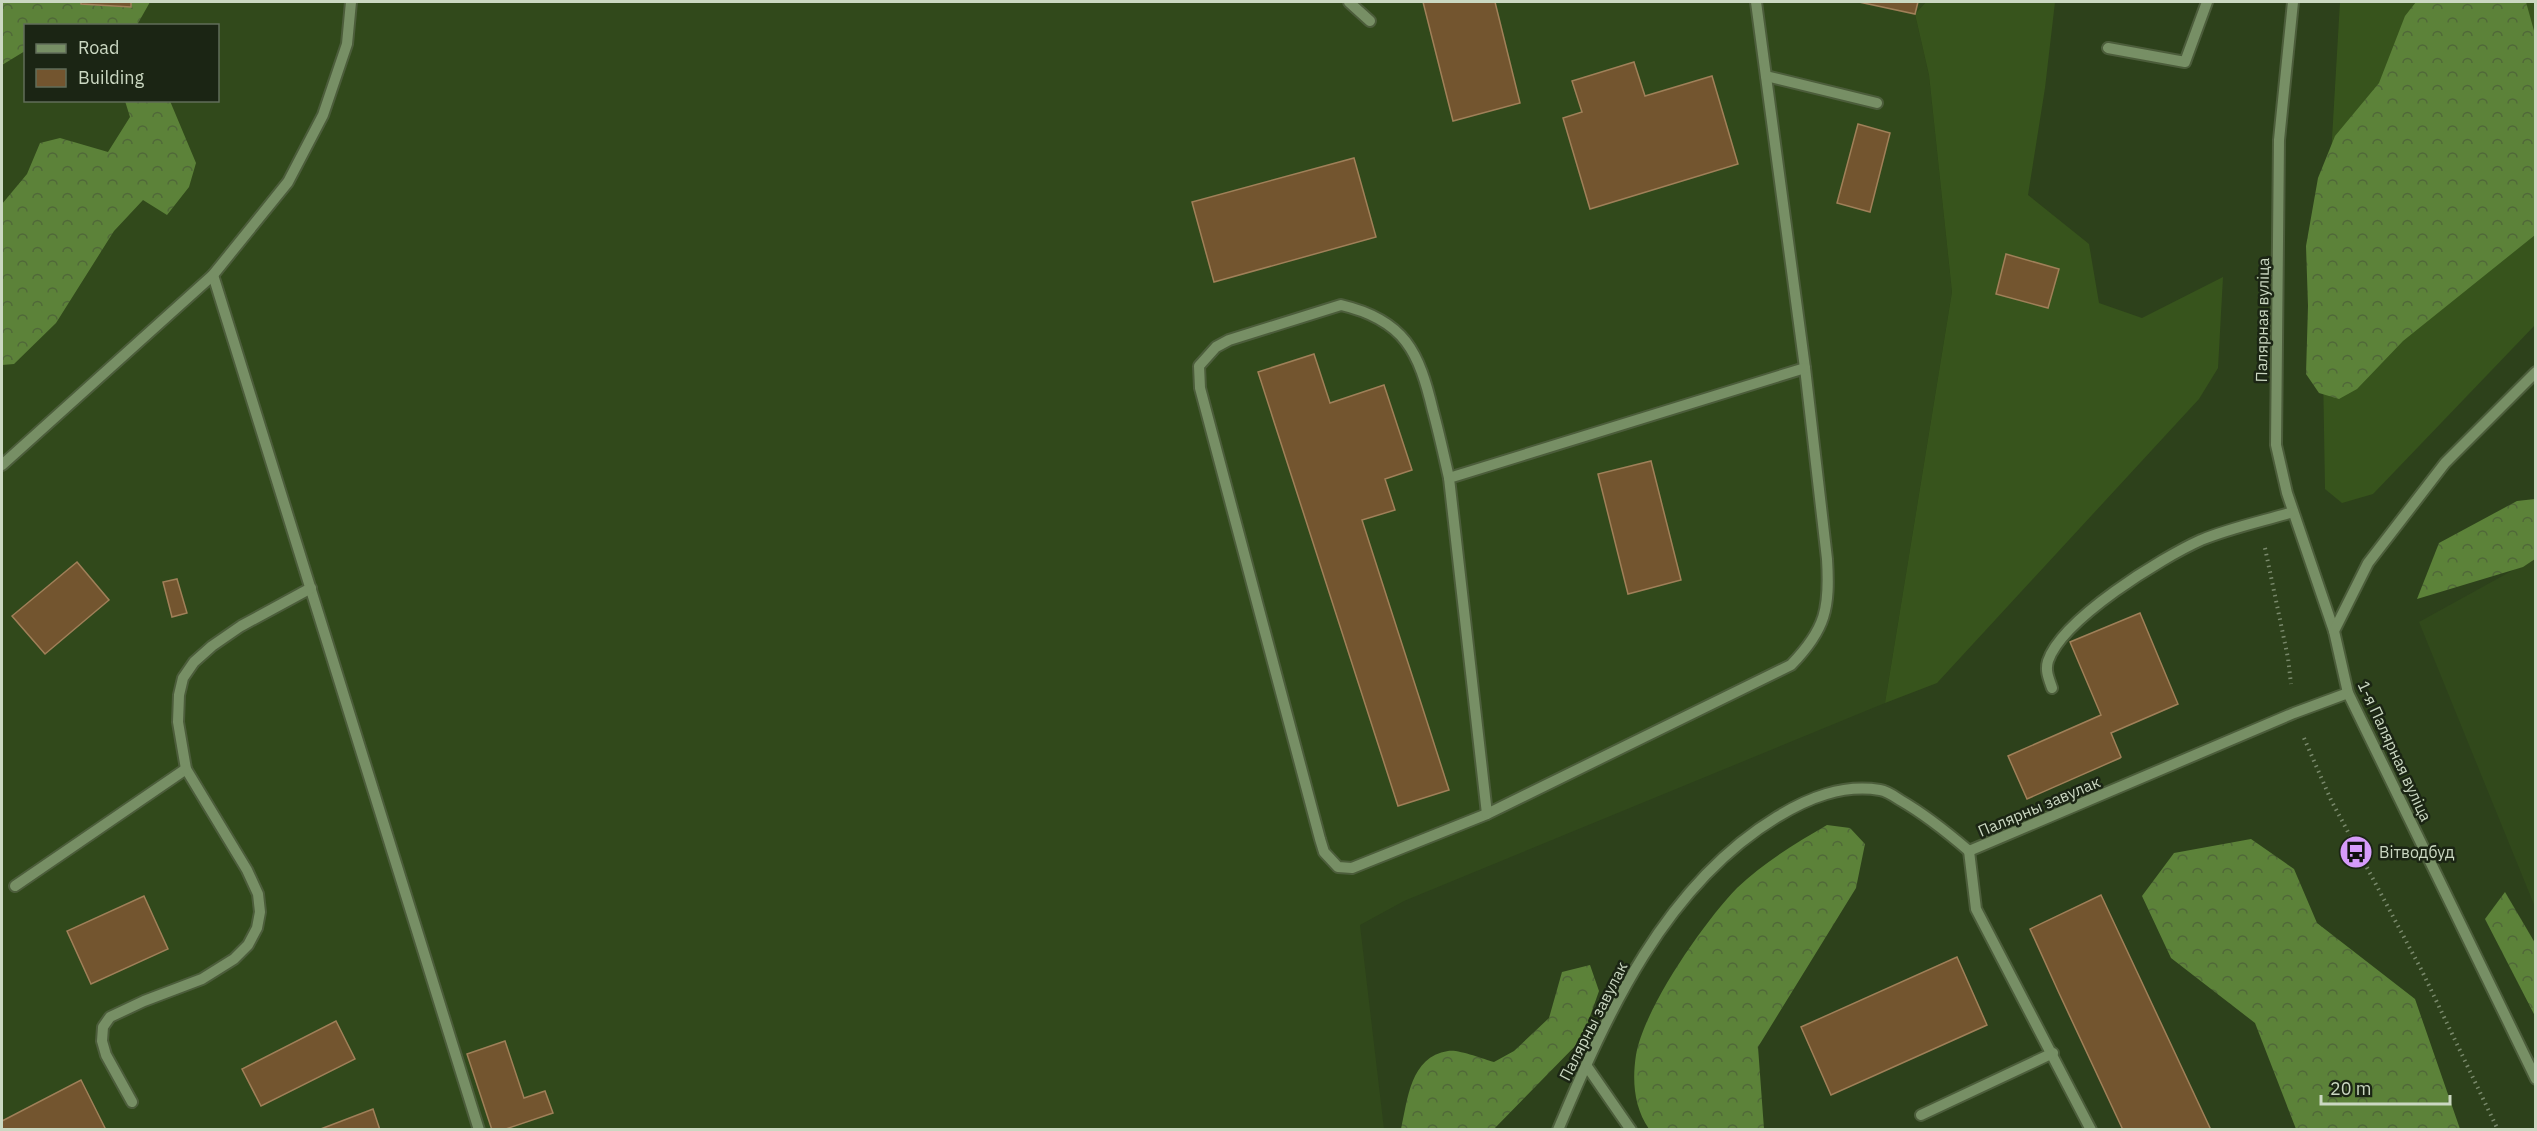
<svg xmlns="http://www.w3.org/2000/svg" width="2537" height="1131" font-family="'IBM Plex Sans',sans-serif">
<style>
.built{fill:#31491b;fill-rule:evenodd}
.grass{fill:#37541c}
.forest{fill:url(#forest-crowns)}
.building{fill:#73552f;stroke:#a08059;stroke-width:1.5}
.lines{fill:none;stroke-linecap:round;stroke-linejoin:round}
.minor-casing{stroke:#4c5d3b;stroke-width:14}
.path{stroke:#79896b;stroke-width:4;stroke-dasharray:1.5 4.5;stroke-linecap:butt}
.minor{stroke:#778f65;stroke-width:10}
.labels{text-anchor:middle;stroke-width:5;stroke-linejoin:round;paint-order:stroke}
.street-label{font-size:16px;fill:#cbd8c2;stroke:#1b2514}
.poi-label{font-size:16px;fill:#cbd8c2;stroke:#1b2514;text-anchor:start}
</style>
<defs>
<pattern id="forest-crowns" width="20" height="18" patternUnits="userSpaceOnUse" patternTransform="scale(1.5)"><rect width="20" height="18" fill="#5c8239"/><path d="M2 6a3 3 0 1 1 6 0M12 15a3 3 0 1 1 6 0" fill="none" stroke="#506839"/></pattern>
</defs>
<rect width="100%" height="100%" fill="#2d411b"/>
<g class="built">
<path d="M 2,2 L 1926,2 L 1915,14 L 1929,75 L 1952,292 L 1885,703 L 1404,901 L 1360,925 L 1384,1129 L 2,1130 ZM 26,26 L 218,26 L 218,100 L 26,100 Z"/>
<path d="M 2535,558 L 2535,907 L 2419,622 Z"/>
</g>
<g class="grass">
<path d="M 1926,2 L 2055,2 L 2045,88 L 2028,195 L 2089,244 L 2099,303 L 2142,318 L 2223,277 L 2218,368 L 2199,399 L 1937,683 L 1885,703 L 1952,292 L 1929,75 L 1915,14 Z"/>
<path d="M 2340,2 L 2535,2 L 2535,325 L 2373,494 L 2342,503 L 2325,489 L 2322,310 Z"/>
</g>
<g class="forest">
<path d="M 2,2 L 150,2 L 137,25 L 26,26 L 25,51 L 2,65 Z"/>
<path d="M 2416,2 L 2526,2 L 2536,38 L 2535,235 L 2403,341 L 2357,389 L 2339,399 L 2319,393 L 2306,374 L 2308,306 L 2306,246 L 2318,178 L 2335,136 L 2379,83 L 2405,16 Z"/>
<path d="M 125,101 L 170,101 L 196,163 L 189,187 L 167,215 L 143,200 L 114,231 L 56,323 L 14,364 L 2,365 L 2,204 L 27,174 L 40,143 L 60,138 L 108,152 L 130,117 Z"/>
<path d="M 2535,499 L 2535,559 L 2523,567 L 2417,599 L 2439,543 L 2517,501 Z"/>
<path d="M 1827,825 L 1850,828 L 1865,844 L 1856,888 L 1758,1047 L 1764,1129 L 1649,1129 C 1634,1107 1632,1081 1636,1055 C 1644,1008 1704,922 1737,888 C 1763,863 1796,843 1827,825 Z"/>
<path d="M 2251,839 L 2294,869 L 2317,923 L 2415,999 L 2460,1129 L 2296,1129 L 2255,1023 L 2171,958 L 2142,896 L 2174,853 Z"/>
<path d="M 2505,892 L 2535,943 L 2535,1016 L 2485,919 Z"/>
<path d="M 1590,965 L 1599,991 L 1582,1039 L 1494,1129 L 1401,1129 C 1408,1099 1410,1057 1448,1051 C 1458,1049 1483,1059 1494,1062 L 1514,1051 L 1549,1018 L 1562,972 Z"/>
</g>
<g class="building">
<path d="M 81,2 L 131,2 L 131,7 L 81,4 Z"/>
<path d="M 1423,2 L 1495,2 L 1520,103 L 1453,121 Z"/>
<path d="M 1859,2 L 1918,2 L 1915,14 Z"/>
<path d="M 1634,62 L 1645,96 L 1712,76 L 1738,164 L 1590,209 L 1563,118 L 1582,112 L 1572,81 Z"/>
<path d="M 1858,124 L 1890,133 L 1870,212 L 1837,203 Z"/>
<path d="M 1354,158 L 1376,237 L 1214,282 L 1192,202 Z"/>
<path d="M 2006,254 L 2059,269 L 2048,308 L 1996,294 Z"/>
<path d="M 1314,354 L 1330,403 L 1384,385 L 1412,470 L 1385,479 L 1395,510 L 1362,520 L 1449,790 L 1398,806 L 1258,372 Z"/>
<path d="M 1651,461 L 1681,580 L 1628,594 L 1598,474 Z"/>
<path d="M 77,562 L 109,600 L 45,654 L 12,616 Z"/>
<path d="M 177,579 L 187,613 L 172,617 L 163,582 Z"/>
<path d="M 2140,613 L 2178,704 L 2111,733 L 2121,757 L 2120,758 L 2027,799 L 2008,756 L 2101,715 L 2070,642 Z"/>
<path d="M 2101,895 L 2211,1130 L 2123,1130 L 2059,993 L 2030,929 Z"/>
<path d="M 144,896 L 168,949 L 91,984 L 67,931 Z"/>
<path d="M 1957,957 L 1987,1025 L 1831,1095 L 1801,1027 Z"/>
<path d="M 336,1021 L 355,1059 L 261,1106 L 242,1069 Z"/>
<path d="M 505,1041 L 524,1098 L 545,1091 L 553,1113 L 503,1130 L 492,1130 L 467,1054 Z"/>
<path d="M 81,1080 L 106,1130 L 2,1130 L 2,1121 Z"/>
<path d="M 373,1109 L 380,1130 L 318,1130 Z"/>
</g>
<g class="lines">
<g class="minor-casing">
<g id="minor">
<path d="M 1349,2 L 1370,21"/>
<path d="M 2293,2 L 2279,140 L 2276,445 L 2287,493 L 2334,631"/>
<path d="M 2108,48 L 2185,62 L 2207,2"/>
<path d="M 1766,76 L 1877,103"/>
<path d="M 213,275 L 479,1130"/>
<path d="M 2536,372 L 2445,463 L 2368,563 L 2334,631 L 2348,693 L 2536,1079"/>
<path d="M 2,465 L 213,275 L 288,182 L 323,115 L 347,44 L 351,2"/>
<path d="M 1449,478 C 1444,456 1439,433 1433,411 C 1419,352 1405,320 1341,305 L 1229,340 L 1216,347 L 1199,366 L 1200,388 L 1320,839 L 1324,852 L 1338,867 L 1352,868 L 1487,814 L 1791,665 C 1826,629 1830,608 1827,559 L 1805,368 L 1756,2"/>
<path d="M 2052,688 C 2049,679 2045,671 2048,661 C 2062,619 2161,558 2201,540 C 2230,528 2263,521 2293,512"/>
<path d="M 1487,814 L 1449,478 L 1805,368"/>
<path d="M 1969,851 L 1976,909 L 2091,1130"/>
<path d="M 15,886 L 186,769"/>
<path d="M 1586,1065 L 1631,1130"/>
<path d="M 132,1102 L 106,1055 L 102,1041 L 103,1027 L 110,1017 L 144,1001 L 202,979 L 234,959 L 248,945 L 257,928 L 260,912 L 258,894 L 247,870 L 186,769 L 178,722 L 179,695 L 183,678 L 194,662 L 212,646 L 241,626 L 311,588"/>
<path d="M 1921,1115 L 2053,1053"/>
<path d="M 1558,1130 C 1607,1013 1665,885 1777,817 C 1808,798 1842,784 1880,790 C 1887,791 1894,796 1900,800 C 1926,815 1947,832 1969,851 L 2294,713 L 2348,693"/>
</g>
</g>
<g class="path">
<path d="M 2265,548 L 2288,658 L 2291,684"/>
<path d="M 2304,738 L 2331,800 L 2422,971 L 2498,1130"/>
</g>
<use href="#minor" class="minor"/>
</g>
<defs>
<g id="bus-disc" transform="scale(1.725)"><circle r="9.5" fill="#d69bfa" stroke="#1b2514"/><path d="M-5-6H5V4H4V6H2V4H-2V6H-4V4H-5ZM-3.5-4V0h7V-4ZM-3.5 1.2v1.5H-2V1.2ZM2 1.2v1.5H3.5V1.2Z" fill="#111"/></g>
</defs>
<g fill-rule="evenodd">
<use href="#bus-disc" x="2356" y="852"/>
</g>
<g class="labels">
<g class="street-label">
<text transform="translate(2262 320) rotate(-89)" y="6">Палярная вуліца</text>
<text transform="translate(2395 751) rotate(65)" y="6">1-я Палярная вуліца</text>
<text transform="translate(2039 806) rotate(-23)" y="6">Палярны завулак</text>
<text transform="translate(1593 1021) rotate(-63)" y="6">Палярны завулак</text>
</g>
<g class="poi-label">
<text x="2379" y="858">Вітводбуд</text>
</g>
</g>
<rect width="2537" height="1131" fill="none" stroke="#cbd8c2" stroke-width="6"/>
<rect x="24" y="24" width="195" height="78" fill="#1b2514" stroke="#616d5a" stroke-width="1.5"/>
<rect x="36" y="44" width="30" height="9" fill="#778f65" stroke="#616d5a" stroke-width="1.5"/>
<text x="78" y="54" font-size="18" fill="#cbd8c2">Road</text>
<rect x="36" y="69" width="30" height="18" fill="#73552f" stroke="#616d5a" stroke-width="1.5"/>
<text x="78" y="84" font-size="18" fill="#cbd8c2">Building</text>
<path d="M2321 1095v9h129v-9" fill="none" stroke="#cbd8c2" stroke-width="3"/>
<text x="2330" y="1095" font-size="18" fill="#cbd8c2" stroke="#1b2514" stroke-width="4.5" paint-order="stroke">20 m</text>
</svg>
